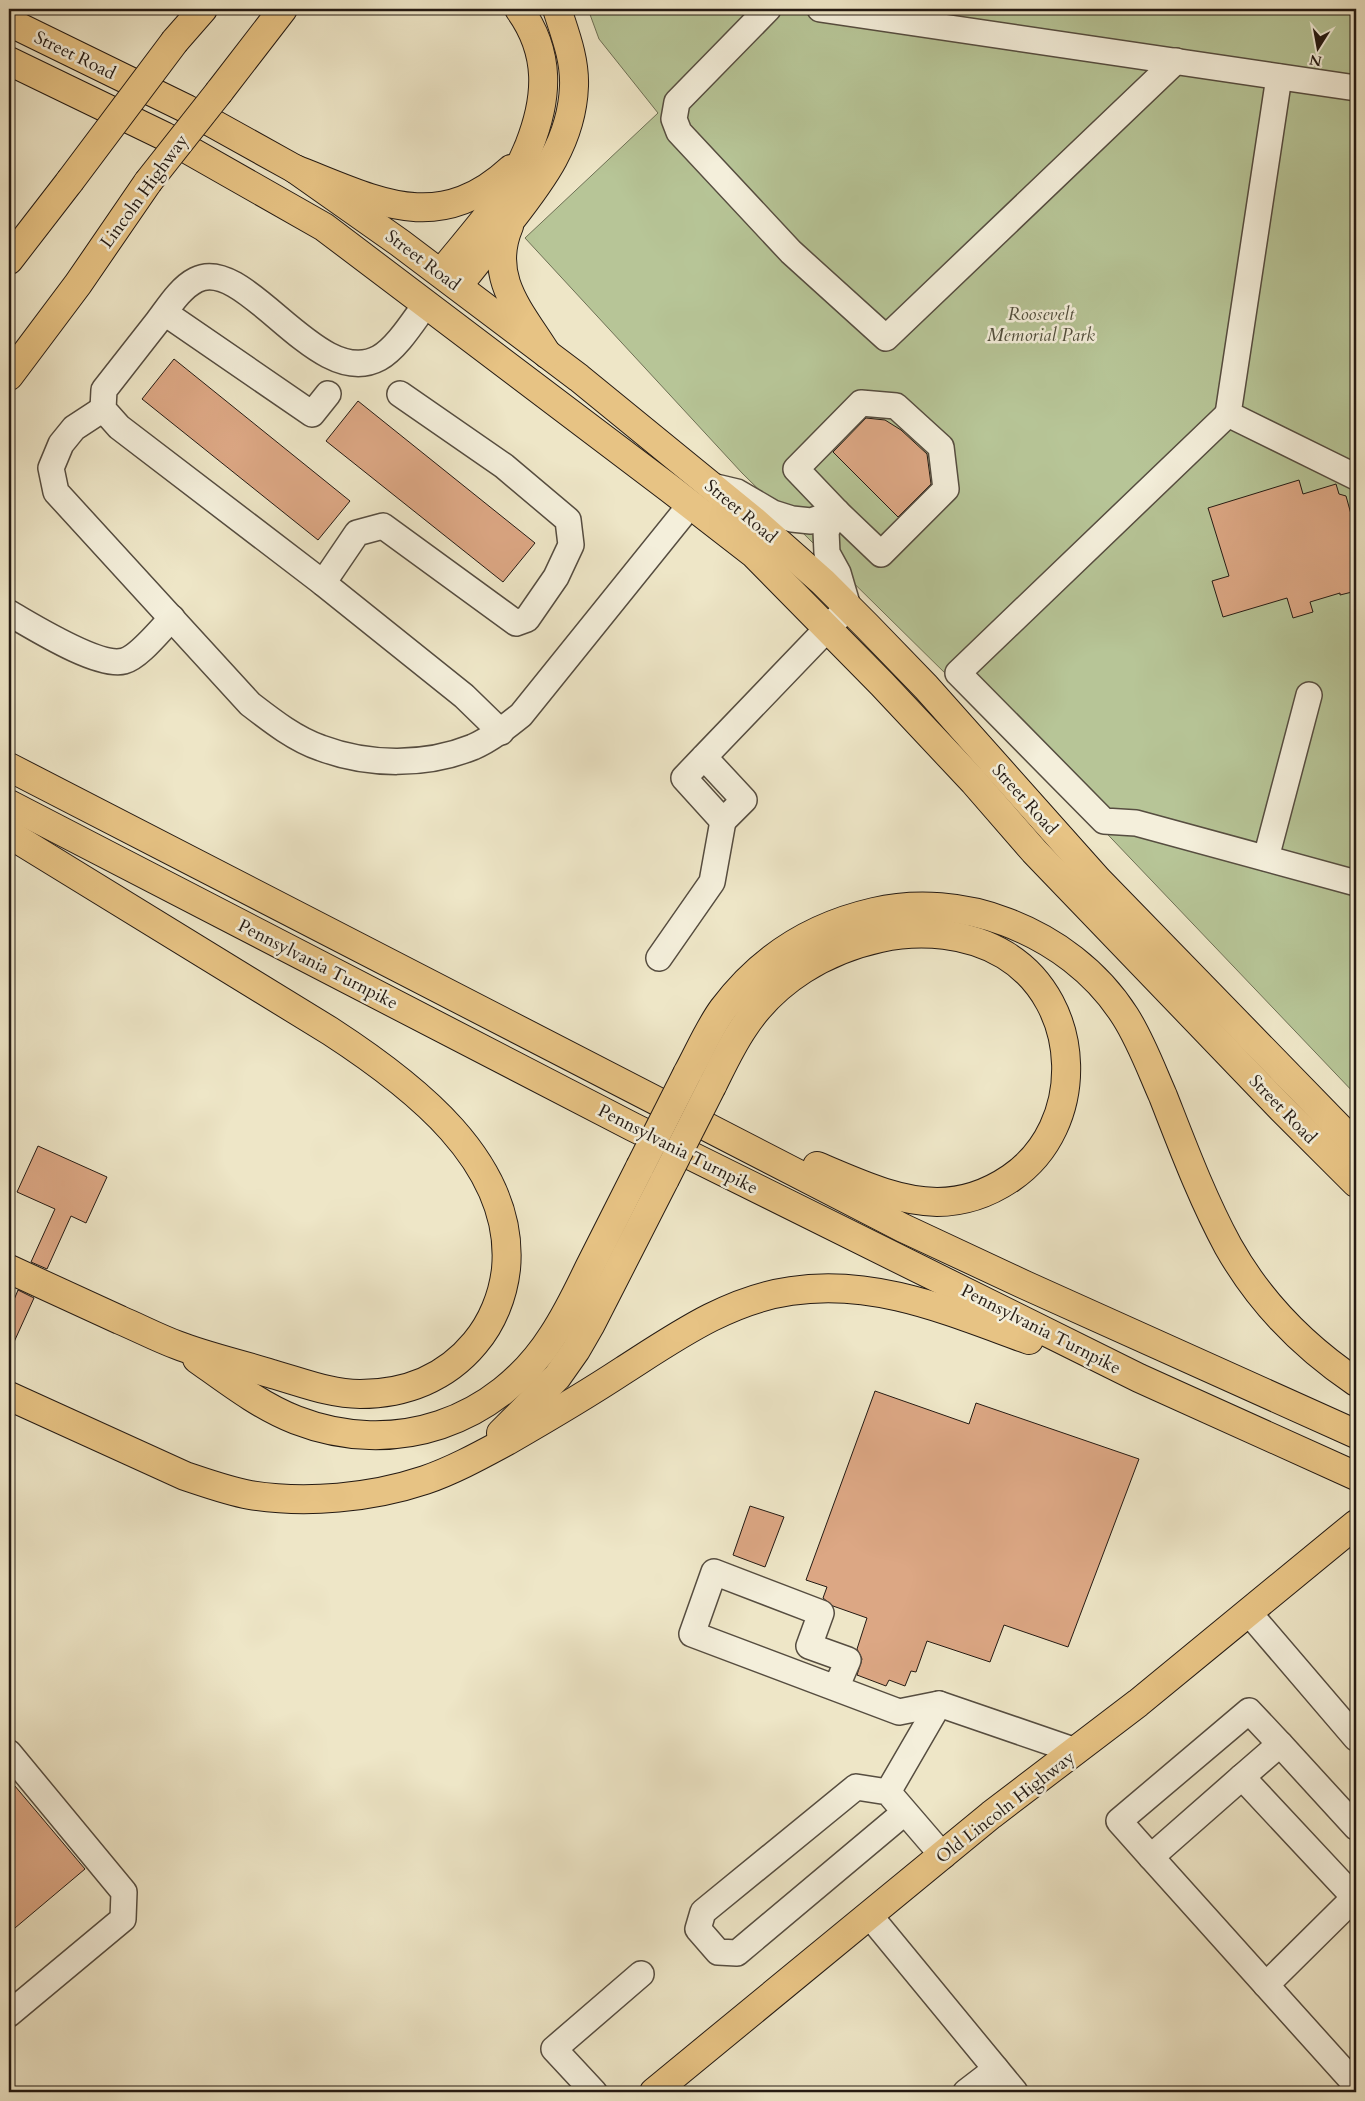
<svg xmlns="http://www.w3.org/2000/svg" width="1365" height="2101" font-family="Cardo,serif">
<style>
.green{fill:#b7c597;stroke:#6e7055}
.building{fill:#dca784;stroke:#241a13}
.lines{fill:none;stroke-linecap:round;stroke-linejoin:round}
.minor-casing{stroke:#564d40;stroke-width:28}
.major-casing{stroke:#241a13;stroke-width:30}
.highway-casing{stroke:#241a13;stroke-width:30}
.minor{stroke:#f4efdb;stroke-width:25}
.major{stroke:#e7c384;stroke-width:28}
.highway{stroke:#e7c384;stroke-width:28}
.highway-bridge-casing{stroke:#241a13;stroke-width:30;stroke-linecap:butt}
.highway-bridge{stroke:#e7c384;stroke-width:28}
.labels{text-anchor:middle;stroke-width:5;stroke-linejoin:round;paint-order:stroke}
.street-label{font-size:18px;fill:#241a13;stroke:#f4efdb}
.park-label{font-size:18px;font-style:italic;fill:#504d3b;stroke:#f4efdb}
</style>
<rect width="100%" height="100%" fill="#eee6c7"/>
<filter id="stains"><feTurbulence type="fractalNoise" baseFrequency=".004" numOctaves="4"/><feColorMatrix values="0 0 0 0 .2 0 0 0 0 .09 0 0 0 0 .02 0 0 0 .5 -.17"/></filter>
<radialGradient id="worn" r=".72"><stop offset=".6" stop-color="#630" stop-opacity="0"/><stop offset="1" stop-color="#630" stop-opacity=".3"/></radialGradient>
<path class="green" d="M 588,9 L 1356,9 L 1356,1095 L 1092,818 L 742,473 L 525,238 L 658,113 L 599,39 Z"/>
<g class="building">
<path d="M 174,359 L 350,501 L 318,540 L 142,399 Z"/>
<path d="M 358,401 L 535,543 L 503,582 L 326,441 Z"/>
<path d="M 866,418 L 885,420 L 901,430 L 927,454 L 931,484 L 898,517 L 833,452 Z"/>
<path d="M 1299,480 L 1303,494 L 1336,484 L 1339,494 L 1346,496 L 1356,532 L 1356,591 L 1340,595 L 1340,593 L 1310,602 L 1313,612 L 1293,618 L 1287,598 L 1223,617 L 1212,581 L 1229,576 L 1208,508 Z"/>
<path d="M 38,1146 L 107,1177 L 86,1223 L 71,1216 L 47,1269 L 31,1262 L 55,1209 L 17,1192 Z"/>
<path d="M 18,1290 L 34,1298 L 9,1353 L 9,1312 Z"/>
<path d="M 875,1391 L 969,1424 L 976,1403 L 1139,1459 L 1068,1647 L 1004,1625 L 990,1662 L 927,1641 L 916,1672 L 911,1671 L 905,1686 L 889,1680 L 886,1686 L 857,1675 L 862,1659 L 857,1649 L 867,1618 L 833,1606 L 823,1598 L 827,1587 L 806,1580 Z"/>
<path d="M 750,1506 L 784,1517 L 765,1567 L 733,1555 Z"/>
<path d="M 9,1779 L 85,1869 L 9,1933 Z"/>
</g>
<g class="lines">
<g class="minor-casing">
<g id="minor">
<path d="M 768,9 L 677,102 L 674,119 L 679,132 L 791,252 L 886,338 L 1176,61"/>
<path d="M 820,9 L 1356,88"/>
<path d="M 1279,77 L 1228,414 L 1356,477"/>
<path d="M 426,304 C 414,320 397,348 379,358 C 317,392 246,254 196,280 C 180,288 168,308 158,321 C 140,344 122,367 104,390 L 103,409 L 119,427 L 323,583 L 464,696 L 501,732"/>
<path d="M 165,313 L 312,414 L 328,394"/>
<path d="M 861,403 L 896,406 L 941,447 L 946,489 L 881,554 L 837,512 L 796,469 Z"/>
<path d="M 103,409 L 74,428 L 61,444 L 51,468 L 56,492 L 250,704 C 272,721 295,739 321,748 C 369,766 426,766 473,747 C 491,739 506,727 521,715 L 691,504"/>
<path d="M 1228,414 L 958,673 L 1104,821 L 1136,823 L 1356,883"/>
<path d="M 716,487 L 737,492 L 773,513 L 792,519 L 811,521 L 837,512"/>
<path d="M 323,583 L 357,533 L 383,526 L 516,623 L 527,619 L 556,577 L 571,545 L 568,520 L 504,466 L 400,394"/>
<path d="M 9,613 C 32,626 98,668 124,661 C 139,657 160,630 172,618"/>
<path d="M 704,757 L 744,800 L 723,821 L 684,778 L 704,757 L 848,607 L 838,573 L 827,553 L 826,531 L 837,512"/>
<path d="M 1266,858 L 1309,695"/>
<path d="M 659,958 L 712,882 L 723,821"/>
<path d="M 1249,1613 L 1356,1738"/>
<path d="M 836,1688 L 848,1660 L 809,1646 L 821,1613 L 714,1572 L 692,1634 L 899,1712 L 939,1704 L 1076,1751"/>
<path d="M 9,1753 L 124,1892 L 123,1919 L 9,2014"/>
<path d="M 1242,1777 L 1151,1857 L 1356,2085"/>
<path d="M 888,1792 L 939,1704"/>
<path d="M 905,1812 L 737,1953 L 718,1952 L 698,1929 L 703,1912 L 856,1787 L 888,1792 L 943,1856"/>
<path d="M 1356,1827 L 1280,1744 L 1242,1777 L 1356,1899"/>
<path d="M 1151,1857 L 1119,1821 L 1249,1711 L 1280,1744"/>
<path d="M 870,1916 L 1015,2092"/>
<path d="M 1266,1985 L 1356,1896"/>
<path d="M 594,2092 L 554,2049 L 641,1974"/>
<path d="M 966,2092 L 996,2069"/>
</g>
</g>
<g class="major-casing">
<g id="major">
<path d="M 9,22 L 187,109 L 295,169 L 400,243 L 579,378 L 753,520 L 823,582 L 867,626 L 926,687 L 1098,880 L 1356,1145"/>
<path d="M 9,61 L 164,136 L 324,227 L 669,488 L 754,554 L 882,684 L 974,782 L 1034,851 L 1282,1109 L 1356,1183"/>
<path d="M 654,2092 L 991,1815 L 1138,1703 L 1356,1524"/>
</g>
</g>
<g class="highway-casing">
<g id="highway">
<path d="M 175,41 L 203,9"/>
<path d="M 219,92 L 283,9"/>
<path d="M 295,169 C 375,200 437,237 511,169"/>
<path d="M 509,226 C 487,278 521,312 547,354"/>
<path d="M 9,260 L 70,181"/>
<path d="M 441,273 C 462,247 485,221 505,193 C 515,179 522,162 529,146 C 548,98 551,53 519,9"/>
<path d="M 458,286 C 475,264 493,243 510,221 C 542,180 572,141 574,86 C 575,59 565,34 557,9"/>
<path d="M 9,376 L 78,284 L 148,182"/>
<path d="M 9,767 L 903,1228 L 1025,1285 L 1356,1434"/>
<path d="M 9,804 L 633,1127 L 1139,1378 L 1356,1476"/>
<path d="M 9,834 L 330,1031 C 410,1083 516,1162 506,1269 C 503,1296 492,1323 475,1343 C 446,1378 405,1394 360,1394 C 330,1394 301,1382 272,1374 C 241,1364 208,1357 177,1345 C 158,1338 139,1328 120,1320 C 83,1303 46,1286 9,1269"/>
<path d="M 687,1074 C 699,1052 709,1028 723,1009 C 761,958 813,926 874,912 C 917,902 965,906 1006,922 C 1054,940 1097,972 1125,1016 C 1141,1041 1151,1069 1163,1096 C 1183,1147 1202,1198 1228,1246 C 1259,1301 1304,1347 1356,1382"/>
<path d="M 712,1086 C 722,1066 731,1046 744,1027 C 775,980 825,950 880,938 C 921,929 969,933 1005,955 C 1084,1003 1087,1126 1011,1178 C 989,1193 963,1202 937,1202 C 894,1201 856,1182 817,1166"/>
<path d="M 197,1359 C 228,1381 260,1406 296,1420 C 394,1458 497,1423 553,1335 C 567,1314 578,1291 589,1268 C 606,1235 623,1201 640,1167"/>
<path d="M 9,1396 L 185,1476 C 206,1483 228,1491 250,1495 C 306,1504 371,1498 425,1480 C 454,1470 481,1455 507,1441 C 547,1418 586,1395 624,1370 C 677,1336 728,1300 791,1291 C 875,1278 951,1312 1029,1340"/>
<path d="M 501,1433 L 557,1377 L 576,1350 L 591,1324 L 665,1179"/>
</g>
</g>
<use href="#minor" class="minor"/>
<use href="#major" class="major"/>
<use href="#highway" class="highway"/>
<g class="highway-bridge-casing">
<g id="highway-bridge">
<path d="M 70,181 L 175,41"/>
<path d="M 148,182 L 219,92"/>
<path d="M 640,1167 L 687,1074"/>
<path d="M 665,1179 L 712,1086"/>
</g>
</g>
<use href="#highway-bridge" class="highway-bridge"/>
</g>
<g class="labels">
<g class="street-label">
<text transform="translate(75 55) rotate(26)" y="6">Street Road</text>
<text transform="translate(144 191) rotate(-54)" y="6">Lincoln Highway</text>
<text transform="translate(423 260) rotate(37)" y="6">Street Road</text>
<text transform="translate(741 511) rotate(40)" y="6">Street Road</text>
<text transform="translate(1025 799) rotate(48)" y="6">Street Road</text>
<text transform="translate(318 964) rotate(27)" y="6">Pennsylvania Turnpike</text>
<text transform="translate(1283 1109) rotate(46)" y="6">Street Road</text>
<text transform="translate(678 1149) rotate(27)" y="6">Pennsylvania Turnpike</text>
<text transform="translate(1041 1329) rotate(27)" y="6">Pennsylvania Turnpike</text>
<text transform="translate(1005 1807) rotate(-38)" y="6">Old Lincoln Highway</text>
</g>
<g class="park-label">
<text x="1041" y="320">Roosevelt<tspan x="1041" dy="21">Memorial Park</tspan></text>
</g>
</g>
<rect width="1365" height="2101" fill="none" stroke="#eee6c7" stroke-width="30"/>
<rect x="10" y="10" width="1345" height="2081" fill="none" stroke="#241a13" stroke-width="2.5"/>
<rect x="15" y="15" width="1335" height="2071" fill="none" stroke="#241a13"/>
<g transform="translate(1318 48) rotate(191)" stroke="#f4efdb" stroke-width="4" paint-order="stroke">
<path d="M0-4L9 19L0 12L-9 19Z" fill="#241a13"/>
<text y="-8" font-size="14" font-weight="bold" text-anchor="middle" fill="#241a13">N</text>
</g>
<rect width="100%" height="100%" filter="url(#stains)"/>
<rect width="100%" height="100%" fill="url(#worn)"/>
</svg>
